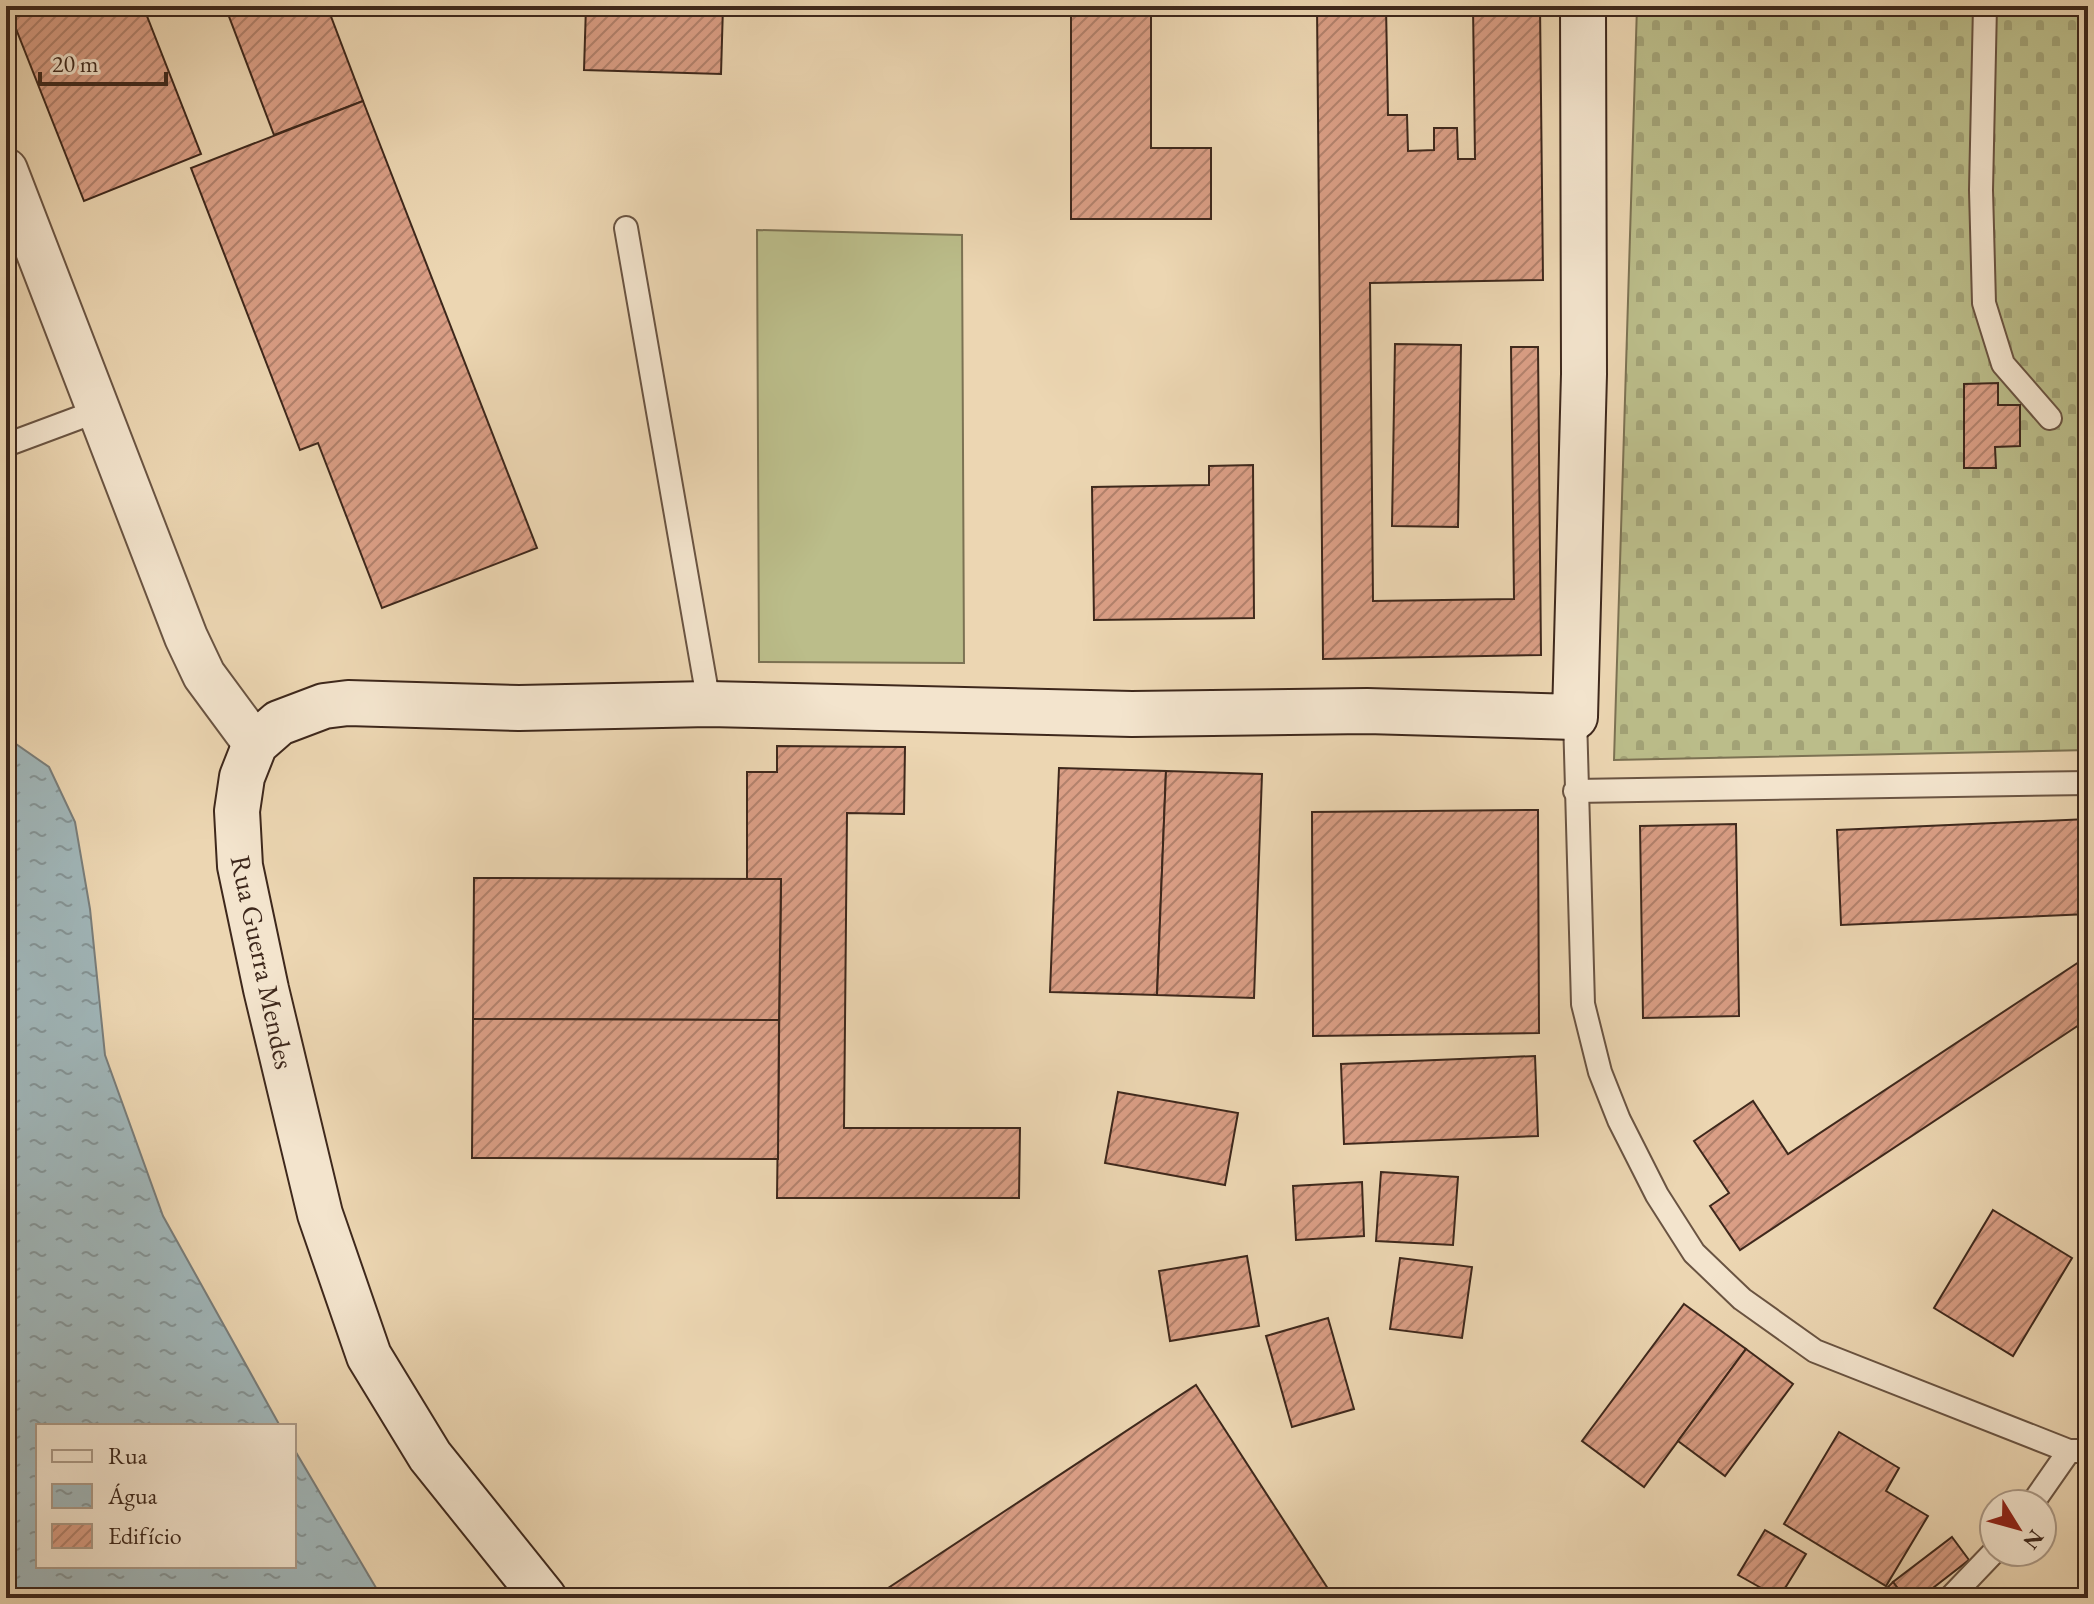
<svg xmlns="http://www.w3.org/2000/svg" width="2094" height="1604" font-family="'EB Garamond',serif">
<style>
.grass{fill:#bbbd8a;stroke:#7c7253;stroke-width:2}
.cemetery{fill:url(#cemetery-stones);stroke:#7c7253;stroke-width:2}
.water{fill:url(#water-ripples);stroke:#797d7a;stroke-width:2}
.building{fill:url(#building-hatch);stroke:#3e281c;stroke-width:2}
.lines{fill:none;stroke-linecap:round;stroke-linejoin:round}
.lane-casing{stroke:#6a5442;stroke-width:26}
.street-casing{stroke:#6a5442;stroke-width:46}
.secondary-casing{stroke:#3e281c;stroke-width:48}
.lane{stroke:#f3e4cd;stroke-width:22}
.street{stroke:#f3e4cd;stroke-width:42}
.secondary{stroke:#f3e4cd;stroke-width:44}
.labels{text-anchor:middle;stroke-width:8;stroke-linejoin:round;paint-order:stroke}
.street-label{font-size:28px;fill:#3e281c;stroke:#f3e4cd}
</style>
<defs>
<pattern id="cemetery-stones" width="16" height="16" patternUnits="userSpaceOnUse" patternTransform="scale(2)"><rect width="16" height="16" fill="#bbbd8a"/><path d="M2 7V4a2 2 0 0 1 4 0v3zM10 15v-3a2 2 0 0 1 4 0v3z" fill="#a2a276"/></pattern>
<pattern id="water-ripples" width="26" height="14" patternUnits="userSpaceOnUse" patternTransform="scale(2)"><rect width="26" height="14" fill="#a0b6b9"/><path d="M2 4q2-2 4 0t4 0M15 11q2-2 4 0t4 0" fill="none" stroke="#849496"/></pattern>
<pattern id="building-hatch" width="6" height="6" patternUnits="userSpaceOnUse" patternTransform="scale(2)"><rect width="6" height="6" fill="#da9e85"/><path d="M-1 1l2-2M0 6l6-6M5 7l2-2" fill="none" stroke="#b2816c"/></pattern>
</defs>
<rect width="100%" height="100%" fill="#ecd6b2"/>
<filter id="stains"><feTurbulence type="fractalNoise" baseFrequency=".0025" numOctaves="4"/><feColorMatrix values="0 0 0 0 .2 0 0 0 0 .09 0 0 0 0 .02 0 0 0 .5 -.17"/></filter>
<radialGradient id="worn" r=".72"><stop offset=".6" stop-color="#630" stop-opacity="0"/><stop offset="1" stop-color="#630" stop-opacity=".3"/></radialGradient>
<path class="grass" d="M 757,230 L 962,235 L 964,663 L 759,662 Z"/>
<path class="cemetery" d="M 1637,6 L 2088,6 L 2088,750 L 1614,760 Z"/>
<path class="water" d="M 6,737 L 49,767 L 75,822 L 90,909 L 105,1055 L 163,1216 L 280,1426 L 38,1426 L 38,1566 L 294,1566 L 294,1449 L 382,1598 L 6,1598 Z"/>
<g class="building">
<path d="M 7,6 L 143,6 L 201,154 L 84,201 Z"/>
<path d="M 225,6 L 327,6 L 363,101 L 274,135 Z"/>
<path d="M 586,6 L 723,6 L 721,74 L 584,70 Z"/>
<path d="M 1071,6 L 1151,6 L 1151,148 L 1211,148 L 1211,219 L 1071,219 Z"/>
<path d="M 1317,6 L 1386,6 L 1388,115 L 1407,115 L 1408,151 L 1434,150 L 1434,128 L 1457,128 L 1458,159 L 1475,159 L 1473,6 L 1540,6 L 1543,280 L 1370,283 L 1373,601 L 1514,599 L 1511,347 L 1538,347 L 1541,655 L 1323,659 Z"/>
<path d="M 363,101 L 537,548 L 382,608 L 318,443 L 300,450 L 191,168 Z"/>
<path d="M 1395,344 L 1461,345 L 1458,527 L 1392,526 Z"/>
<path d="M 1998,383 L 1998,405 L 2020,405 L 2020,446 L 1995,447 L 1996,468 L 1964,468 L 1964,384 Z"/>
<path d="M 1253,465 L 1254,618 L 1094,620 L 1092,487 L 1209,485 L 1209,466 Z"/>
<path d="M 777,746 L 905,747 L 904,814 L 847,813 L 844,1128 L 1020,1128 L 1019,1198 L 777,1198 L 781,879 L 747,879 L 747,772 L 777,772 Z"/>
<path d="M 1059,768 L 1166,771 L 1157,995 L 1050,992 Z"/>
<path d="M 1166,771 L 1262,774 L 1254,998 L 1157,995 Z"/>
<path d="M 1538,810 L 1539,1033 L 1313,1036 L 1312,812 Z"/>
<path d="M 2088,819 L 2088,914 L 1841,925 L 1837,830 Z"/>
<path d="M 1736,824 L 1739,1016 L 1643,1018 L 1640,826 Z"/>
<path d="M 474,878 L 781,879 L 779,1020 L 473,1019 Z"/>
<path d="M 2088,956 L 2088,1019 L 1740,1250 L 1710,1206 L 1729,1193 L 1694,1141 L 1753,1101 L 1788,1154 Z"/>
<path d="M 473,1019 L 779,1020 L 778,1159 L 472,1158 Z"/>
<path d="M 1535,1056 L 1538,1136 L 1344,1144 L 1341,1064 Z"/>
<path d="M 1118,1092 L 1238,1113 L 1225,1185 L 1105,1163 Z"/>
<path d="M 1381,1172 L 1458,1177 L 1453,1245 L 1376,1241 Z"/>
<path d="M 1362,1182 L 1364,1236 L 1296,1240 L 1293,1186 Z"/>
<path d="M 1993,1210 L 2072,1258 L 2013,1356 L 1934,1308 Z"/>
<path d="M 1247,1256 L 1259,1326 L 1170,1341 L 1159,1271 Z"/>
<path d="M 1400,1258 L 1472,1267 L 1462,1338 L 1390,1329 Z"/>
<path d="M 1684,1304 L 1746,1349 L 1644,1487 L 1582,1441 Z"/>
<path d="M 1328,1318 L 1354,1409 L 1292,1427 L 1266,1336 Z"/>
<path d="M 1746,1349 L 1793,1384 L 1725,1476 L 1678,1441 Z"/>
<path d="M 1196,1385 L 1334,1598 L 873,1598 Z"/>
<path d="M 1839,1432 L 1899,1468 L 1886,1491 L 1928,1516 L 1886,1586 L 1784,1524 Z"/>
<path d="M 1765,1530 L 1806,1554 L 1779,1598 L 1738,1575 Z"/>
<path d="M 1952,1537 L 1969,1560 L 1920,1598 L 1905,1598 L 1893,1582 Z"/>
<path d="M 1893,1582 L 1905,1598 L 1877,1598 Z"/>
</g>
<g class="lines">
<g class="lane-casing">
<g id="lane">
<path d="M 1985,6 L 1981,190 L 1984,303 L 2003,364 L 2050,418"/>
<path d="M 626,228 L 709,704"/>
<path d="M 6,445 L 100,410"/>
<path d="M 1575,717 L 1583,1004 L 1600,1072 L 1619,1120 L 1657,1195 L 1694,1253 L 1742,1299 L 1815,1351 L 2069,1451 L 2088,1451"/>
<path d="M 1575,791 L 2088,783"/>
<path d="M 2032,1504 L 2069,1451"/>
<path d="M 1950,1598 L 1994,1552"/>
</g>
</g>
<g class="street-casing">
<path id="street" d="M 6,170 L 186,637 L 204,675 L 255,744"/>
</g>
<g class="secondary-casing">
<path id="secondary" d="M 544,1598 L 430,1456 L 369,1356 L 320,1214 L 266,989 L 240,866 L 237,811 L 242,777 L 255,744 L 279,723 L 324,706 L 348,703 L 519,708 L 709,704 L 1132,714 L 1367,711 L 1575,717 L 1584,374 L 1583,6"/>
</g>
<use href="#lane" class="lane"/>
<use href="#street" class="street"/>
<use href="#secondary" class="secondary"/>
</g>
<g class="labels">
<g class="street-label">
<text transform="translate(263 962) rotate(78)" y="10">Rua Guerra Mendes</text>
</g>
</g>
<rect width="2094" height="1604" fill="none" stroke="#ecd6b2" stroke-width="32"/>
<rect x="8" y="8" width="2078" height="1588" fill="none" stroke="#3e281c" stroke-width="4"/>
<rect x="16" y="16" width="2062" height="1572" fill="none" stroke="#3e281c" stroke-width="2"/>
<rect x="36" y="1424" width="260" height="144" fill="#f3e4cd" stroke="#ab9986" stroke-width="2"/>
<rect x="52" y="1450" width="40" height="12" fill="#f3e4cd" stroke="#ab9986" stroke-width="2"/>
<text x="108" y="1464" font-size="24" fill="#3e281c">Rua</text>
<rect x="52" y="1484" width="40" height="24" fill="url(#water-ripples)" stroke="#ab9986" stroke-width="2"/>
<text x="108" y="1504" font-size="24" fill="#3e281c">Água</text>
<rect x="52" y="1524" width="40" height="24" fill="url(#building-hatch)" stroke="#ab9986" stroke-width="2"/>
<text x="108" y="1544" font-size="24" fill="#3e281c">Edifício</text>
<g transform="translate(2018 1528) rotate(127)"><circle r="38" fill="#f3e4cd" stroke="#ab9986" stroke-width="2"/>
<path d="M0-6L14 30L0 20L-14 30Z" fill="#8f2418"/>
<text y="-12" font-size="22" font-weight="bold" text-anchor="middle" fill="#3e281c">N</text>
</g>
<path d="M40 72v12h126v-12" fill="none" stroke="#3e281c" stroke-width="4"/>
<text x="52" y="72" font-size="24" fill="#3e281c" stroke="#f3e4cd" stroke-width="6" paint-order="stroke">20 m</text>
<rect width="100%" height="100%" filter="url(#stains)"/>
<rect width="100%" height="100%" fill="url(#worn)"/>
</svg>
